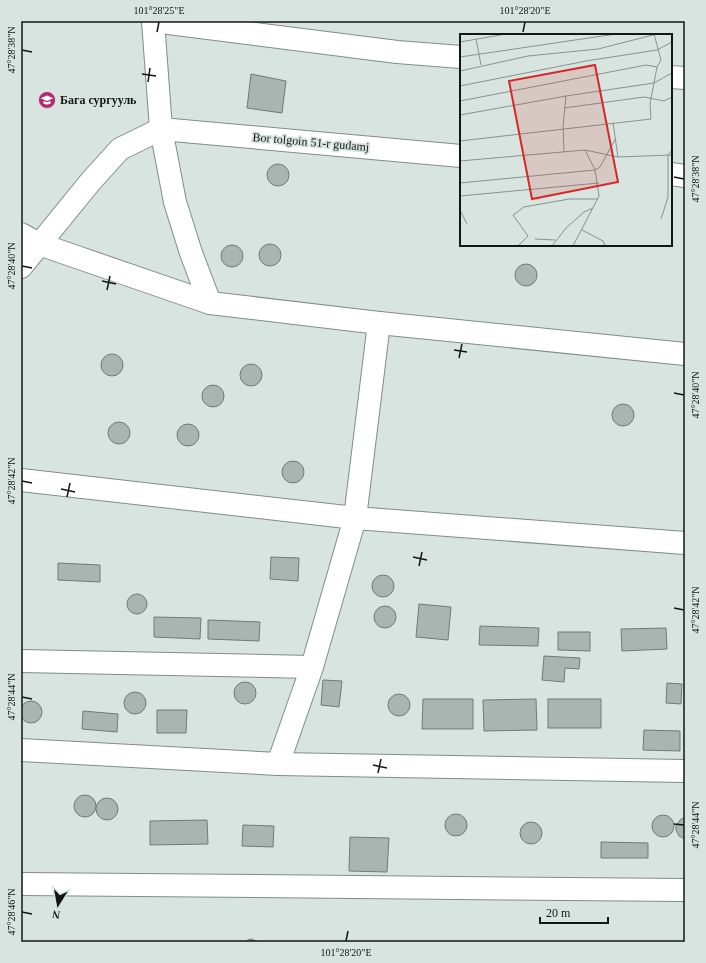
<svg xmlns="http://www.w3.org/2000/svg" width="706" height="963" font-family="'Times New Roman',serif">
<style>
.building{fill:#a9b5b1;stroke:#707b77}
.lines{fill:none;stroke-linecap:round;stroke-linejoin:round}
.minor-casing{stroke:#818d88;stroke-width:24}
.minor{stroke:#fff;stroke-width:22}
.ticks{fill:none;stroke:#121614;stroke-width:1.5}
.labels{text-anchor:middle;stroke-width:3.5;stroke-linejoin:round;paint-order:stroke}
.poi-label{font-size:12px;font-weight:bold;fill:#121614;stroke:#d7e4df;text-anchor:start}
.street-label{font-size:12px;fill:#121614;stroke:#d7e4df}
.inset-road{fill:none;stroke:#88928e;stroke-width:1}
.view{fill:#d62828;fill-opacity:0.15;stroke:#d62828;stroke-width:2}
.inset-edge{fill:none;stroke:#121614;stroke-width:2}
.neatline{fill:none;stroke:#121614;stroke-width:1.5}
.ticks-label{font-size:10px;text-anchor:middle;fill:#121614}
</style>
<rect width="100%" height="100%" fill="#d7e4df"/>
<g class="building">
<path d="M 251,74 L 286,81 L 282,113 L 247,108 Z"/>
<circle cx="278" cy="175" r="11"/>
<circle cx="270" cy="255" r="11"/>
<circle cx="232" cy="256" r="11"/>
<circle cx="526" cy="275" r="11"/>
<circle cx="112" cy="365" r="11"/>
<circle cx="251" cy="375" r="11"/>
<circle cx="213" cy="396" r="11"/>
<circle cx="623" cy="415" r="11"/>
<circle cx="119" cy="433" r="11"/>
<circle cx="188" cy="435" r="11"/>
<circle cx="293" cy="472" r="11"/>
<path d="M 271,557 L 299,558 L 298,581 L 270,579 Z"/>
<path d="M 58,563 L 100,565 L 100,582 L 58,580 Z"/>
<circle cx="383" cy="586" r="11"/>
<circle cx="137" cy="604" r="10"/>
<path d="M 419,604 L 451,607 L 448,640 L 416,637 Z"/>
<circle cx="385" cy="617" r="11"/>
<path d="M 154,617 L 201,618 L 200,639 L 154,637 Z"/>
<path d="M 208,620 L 260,622 L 259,641 L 208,639 Z"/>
<path d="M 480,626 L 539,628 L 538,646 L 479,645 Z"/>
<path d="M 666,628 L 667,649 L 622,651 L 621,629 Z"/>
<path d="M 558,632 L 590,632 L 590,651 L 558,650 Z"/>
<path d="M 544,656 L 580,658 L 579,669 L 565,668 L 564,682 L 542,680 Z"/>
<path d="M 323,680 L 342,681 L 339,707 L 321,705 Z"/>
<circle cx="245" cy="693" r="11"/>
<path d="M 667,683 L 682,684 L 681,704 L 666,703 Z"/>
<circle cx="135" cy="703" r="11"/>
<circle cx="399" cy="705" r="11"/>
<path d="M 423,699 L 473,699 L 473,729 L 422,729 Z"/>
<path d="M 536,699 L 537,730 L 484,731 L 483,700 Z"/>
<rect x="548" y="699" width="53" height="29"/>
<circle cx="31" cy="712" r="11"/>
<path d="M 157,710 L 187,710 L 186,733 L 157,733 Z"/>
<path d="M 83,711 L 118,714 L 117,732 L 82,729 Z"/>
<path d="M 644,730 L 680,731 L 680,751 L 643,750 Z"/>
<circle cx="85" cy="806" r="11"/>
<circle cx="107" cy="809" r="11"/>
<circle cx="456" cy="825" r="11"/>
<circle cx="663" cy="826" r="11"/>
<path d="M 685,817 L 685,839 L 679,836 L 676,830 L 676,826 L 680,820 Z"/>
<path d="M 207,820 L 208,844 L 150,845 L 150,821 Z"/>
<circle cx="531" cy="833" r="11"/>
<path d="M 243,825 L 274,826 L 273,847 L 242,846 Z"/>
<path d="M 350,837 L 389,838 L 387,872 L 349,871 Z"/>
<path d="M 601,842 L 648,843 L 648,858 L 601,858 Z"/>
<path d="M 251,939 L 259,942 L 244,942 L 248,940 Z"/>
</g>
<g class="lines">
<g class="minor-casing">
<g id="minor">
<path d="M 153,21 L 397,52 L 461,57"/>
<path d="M 153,21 L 161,129 L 175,202 L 191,253 L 210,303"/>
<path d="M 671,77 L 685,78"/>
<path d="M 671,174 L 685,176"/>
<path d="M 21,234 L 39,244 L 210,303 L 379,323 L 685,354"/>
<path d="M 21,267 L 91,181 L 120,149 L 161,129 L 461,156"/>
<path d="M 21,480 L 355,518 L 685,543"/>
<path d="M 21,661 L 312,667"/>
<path d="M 21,750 L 278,764 L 685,771"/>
<path d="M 278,764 L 312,667 L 355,518 L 379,323"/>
<path d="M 21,884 L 685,890"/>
</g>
</g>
<use href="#minor" class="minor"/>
</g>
<path class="ticks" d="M 157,32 L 159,22M 523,32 L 525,22M 22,50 L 32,52M 142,74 L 156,76M 148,82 L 150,68M 674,177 L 684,179M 22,266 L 32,268M 102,281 L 116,284M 107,290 L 110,276M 454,350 L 467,352M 459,358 L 462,344M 674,393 L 684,395M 22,481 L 32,483M 61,489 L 75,492M 67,497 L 70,483M 413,557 L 427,560M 419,566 L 422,552M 674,608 L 684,610M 22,697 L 32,699M 373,765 L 387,768M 378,773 L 381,759M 674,824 L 684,825M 22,912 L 32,914M 346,941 L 348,931"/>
<defs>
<g id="school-disc" transform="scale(0.9)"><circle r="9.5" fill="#b42b6a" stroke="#d7e4df"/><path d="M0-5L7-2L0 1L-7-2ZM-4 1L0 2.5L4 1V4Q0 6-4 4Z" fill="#fff"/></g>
</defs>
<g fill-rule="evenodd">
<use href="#school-disc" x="47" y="100"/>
</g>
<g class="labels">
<g class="poi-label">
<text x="60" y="104">Бага сургууль</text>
</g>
<g class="street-label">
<text transform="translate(311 142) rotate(5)" y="4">Bor tolgoin 51-r gudamj</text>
</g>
</g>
<g transform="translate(460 34)">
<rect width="212" height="212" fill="#d7e4df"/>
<path class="inset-road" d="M 16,5 L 21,31M 0,8 L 46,0M 0,23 L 156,0M 0,37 L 68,22 L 138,15 L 197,0M 0,52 L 126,27 L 197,16 L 212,8M 0,67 L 186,31 L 197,33M 104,74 L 184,63 L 204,67 L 212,63M 0,81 L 106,62 L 194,49 L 212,39M 153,89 L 158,123M 0,107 L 191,85 L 190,70 L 197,33 L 201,26 L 194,0M 104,118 L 103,93 L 106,62M 0,127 L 125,116 L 158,123 L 212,121M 0,149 L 135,136 L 140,133 L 156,104M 0,162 L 139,149M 0,176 L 7,190M 201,185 L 208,163 L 208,121 L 212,116M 122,196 L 143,207 L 145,212M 75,205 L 95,206M 58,212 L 68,202 L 53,181 L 64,173 L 109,165 L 138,165M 92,212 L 106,194 L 124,178 L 133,174M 113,212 L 139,162 L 135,136 L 125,116"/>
<path class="view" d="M 135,31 L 158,148 L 72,165 L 49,47 Z"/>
<rect width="212" height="212" class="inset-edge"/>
</g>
<rect width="706" height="963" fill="none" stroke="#d7e4df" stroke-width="44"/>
<g transform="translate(58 905) rotate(191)" stroke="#d7e4df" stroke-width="3" paint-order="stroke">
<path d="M0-3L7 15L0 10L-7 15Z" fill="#121614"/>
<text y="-6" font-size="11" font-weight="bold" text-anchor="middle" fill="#121614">N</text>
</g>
<path d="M540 917v6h68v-6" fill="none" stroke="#121614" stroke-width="2"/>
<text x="546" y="917" font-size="12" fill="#121614" stroke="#d7e4df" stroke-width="3" paint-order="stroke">20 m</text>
<rect x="22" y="22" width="662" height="919" class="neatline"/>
<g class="ticks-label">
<text x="159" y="14">101°28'25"E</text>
<text x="525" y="14">101°28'20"E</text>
<text transform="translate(11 50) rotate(-90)" y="4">47°28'38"N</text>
<text transform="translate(695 179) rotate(-90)" y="4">47°28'38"N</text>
<text transform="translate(11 266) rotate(-90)" y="4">47°28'40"N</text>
<text transform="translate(695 395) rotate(-90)" y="4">47°28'40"N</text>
<text transform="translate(11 481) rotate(-90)" y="4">47°28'42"N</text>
<text transform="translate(695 610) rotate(-90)" y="4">47°28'42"N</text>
<text transform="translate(11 697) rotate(-90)" y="4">47°28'44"N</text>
<text transform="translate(695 825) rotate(-90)" y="4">47°28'44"N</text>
<text transform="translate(11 912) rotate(-90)" y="4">47°28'46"N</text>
<text x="346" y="956">101°28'20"E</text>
</g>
</svg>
